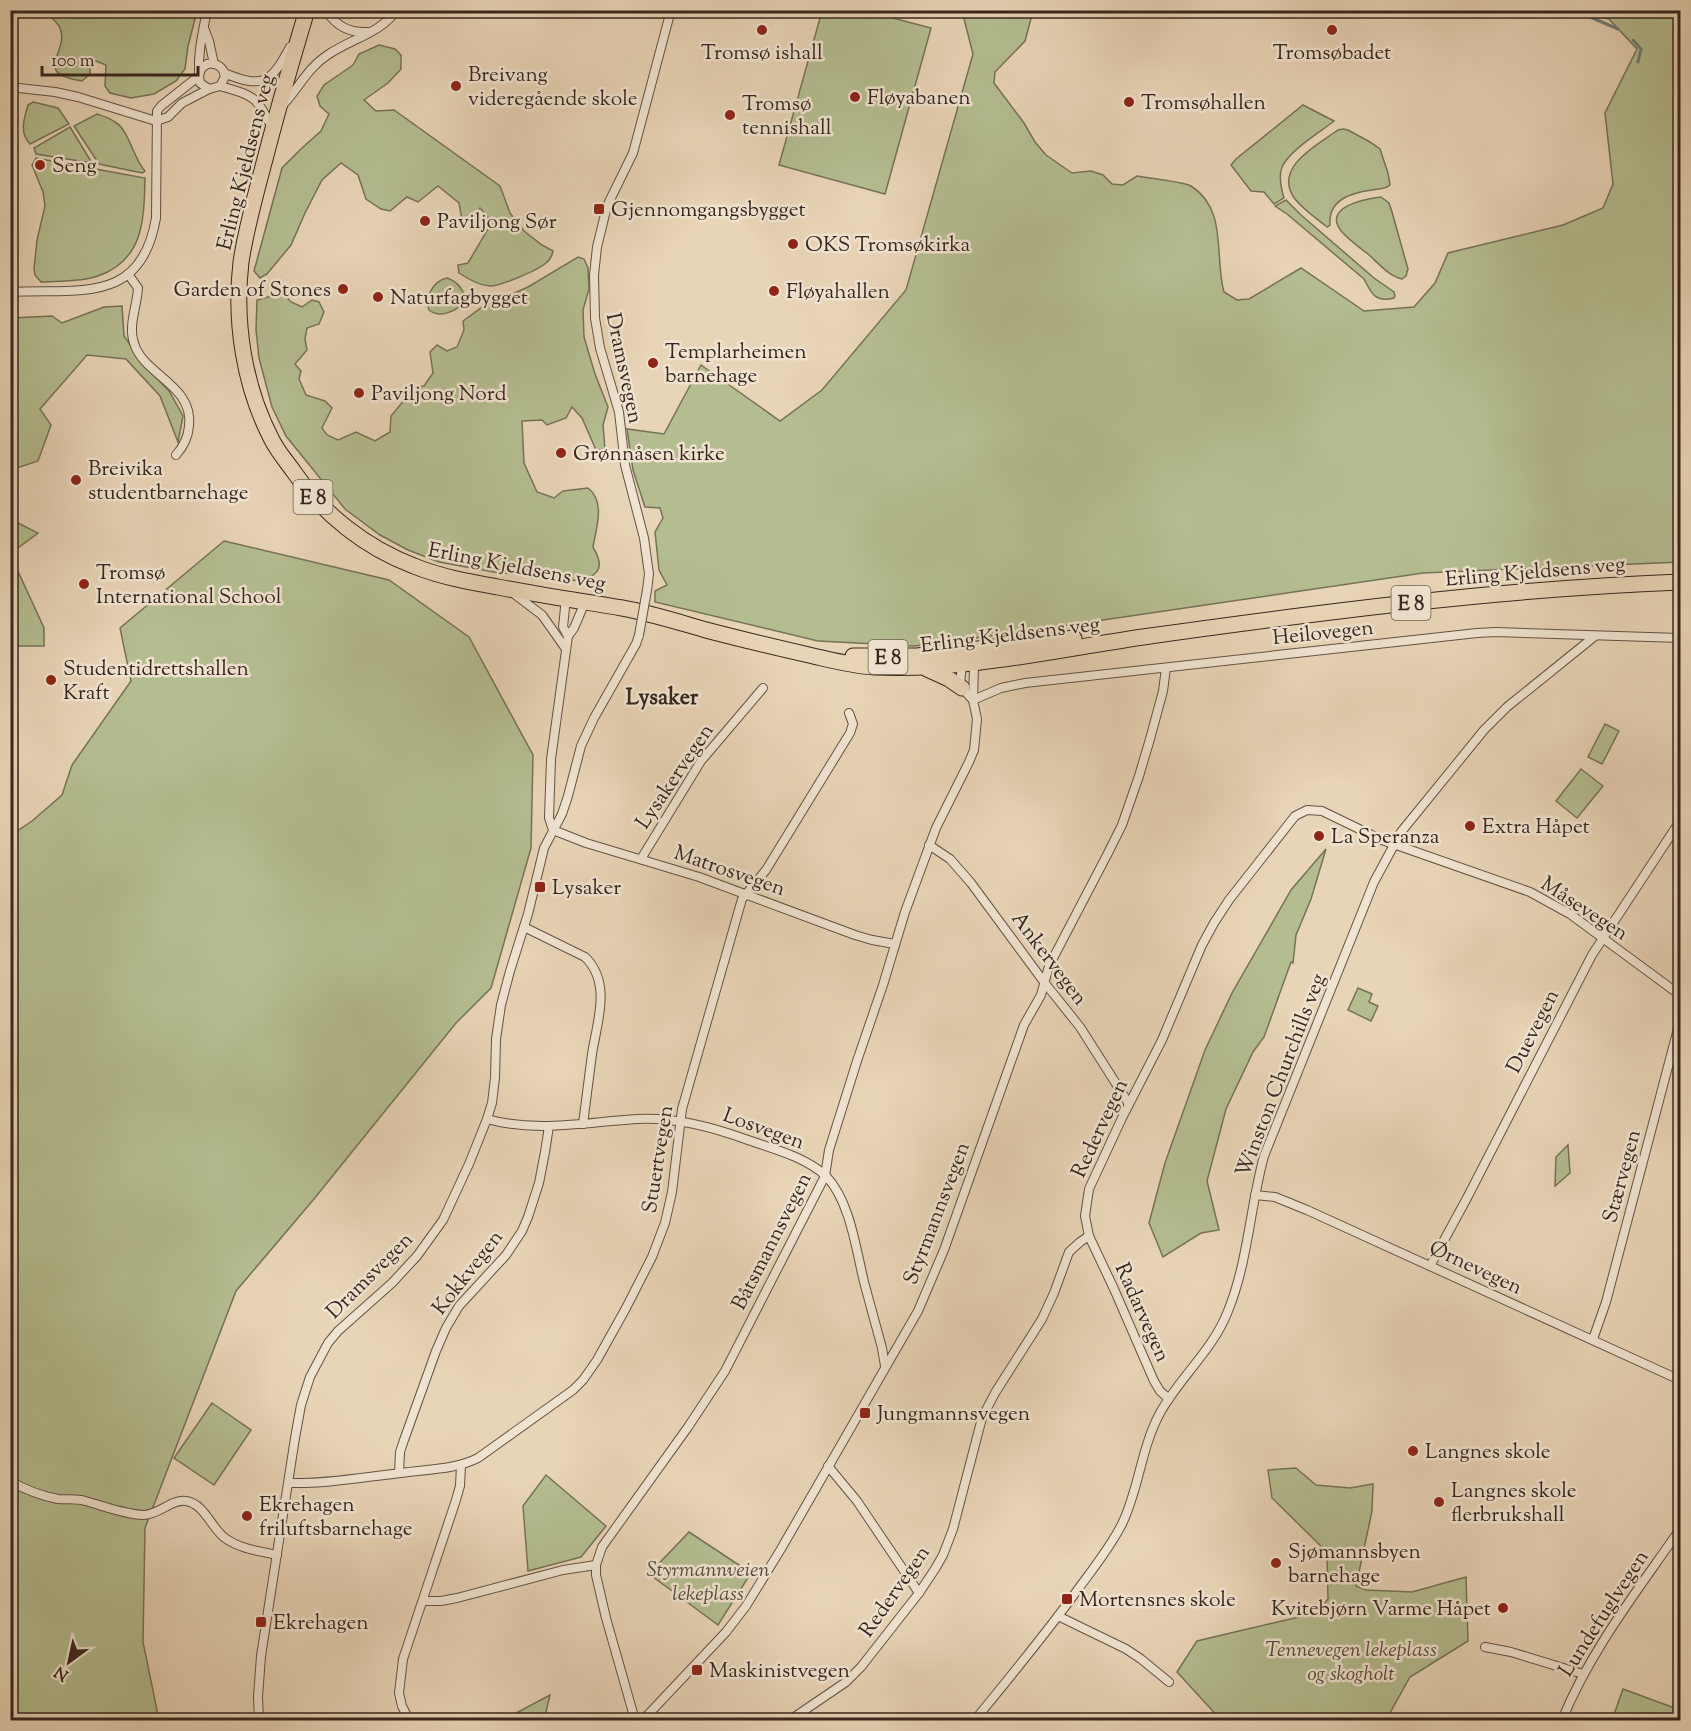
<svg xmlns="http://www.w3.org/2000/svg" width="1691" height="1731" font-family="'Sorts Mill Goudy',serif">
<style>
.green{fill:#b4bd90;stroke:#767258;stroke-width:1.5}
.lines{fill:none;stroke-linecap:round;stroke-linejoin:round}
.stream{stroke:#717e76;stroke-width:3}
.street-casing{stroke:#635245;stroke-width:10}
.highway-casing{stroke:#37261f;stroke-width:17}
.street{stroke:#f0e3d0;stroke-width:8}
.highway{stroke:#e8d4b6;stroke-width:15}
.street-bridge-casing{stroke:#635245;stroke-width:10;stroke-linecap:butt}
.street-bridge{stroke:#f0e3d0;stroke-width:8}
.poi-dot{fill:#8f2418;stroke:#f0e3d0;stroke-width:2}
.labels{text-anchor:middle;stroke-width:5;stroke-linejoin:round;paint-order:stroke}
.shield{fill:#f0e3d0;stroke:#6e5f54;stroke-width:1.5}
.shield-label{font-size:20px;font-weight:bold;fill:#37261f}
.poi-label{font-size:21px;fill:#37261f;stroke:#f0e3d0;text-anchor:start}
.street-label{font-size:21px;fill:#37261f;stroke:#f0e3d0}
.park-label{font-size:21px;font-style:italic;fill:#564c3b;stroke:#f0e3d0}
.neighbourhood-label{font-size:22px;font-weight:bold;fill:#37261f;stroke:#f0e3d0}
</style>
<rect width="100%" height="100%" fill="#e8d4b6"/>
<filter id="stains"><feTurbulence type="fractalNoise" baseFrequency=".00333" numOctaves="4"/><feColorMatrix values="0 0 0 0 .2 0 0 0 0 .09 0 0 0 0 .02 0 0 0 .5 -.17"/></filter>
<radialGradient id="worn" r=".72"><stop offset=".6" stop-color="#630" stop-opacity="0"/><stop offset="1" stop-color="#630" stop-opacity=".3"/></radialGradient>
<g class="green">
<path d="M 44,11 L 197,11 L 188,46 L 185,69 L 176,81 L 154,94 L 131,98 L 110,93 L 105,86 L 106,65 L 96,61 L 90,63 L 90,74 L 82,81 C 30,73 70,53 60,28 C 57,21 49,16 44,11 Z"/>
<path d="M 822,11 L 866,11 L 931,28 L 885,194 L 779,165 Z"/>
<path d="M 962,11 L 1033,11 L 1025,41 L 995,72 L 994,83 L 1024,123 L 1035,142 L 1046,155 L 1072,173 L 1091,171 L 1103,175 L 1112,184 L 1123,185 L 1137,176 C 1147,178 1184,182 1191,186 C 1228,209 1214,257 1224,292 L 1237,300 L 1249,299 L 1301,268 L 1364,311 L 1414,307 L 1435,283 L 1448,253 L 1563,225 L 1603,208 L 1613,184 L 1605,113 L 1637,49 L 1609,19 L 1576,11 L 1680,11 L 1680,562 L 1423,573 L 1028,631 L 915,646 L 818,641 L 655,602 L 655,591 L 667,585 L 659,570 L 655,532 L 663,518 L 660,508 L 645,507 L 633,470 L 627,429 L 664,434 L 701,365 L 780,421 L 822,390 L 906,290 L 973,54 Z"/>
<path d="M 379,45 L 395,49 L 401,55 L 401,69 L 388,83 L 364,100 L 376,111 L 394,110 L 500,186 L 510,213 L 524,231 L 542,245 L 553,251 C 552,256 550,260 546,263 C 538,270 499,287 489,286 C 478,285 468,279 459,273 L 458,265 L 468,263 L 488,229 L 488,217 L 480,208 L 471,221 L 462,220 L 459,203 L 438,186 L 418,202 L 407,197 L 390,211 L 381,209 L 366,199 L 358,175 L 341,163 L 322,180 L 305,213 L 291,245 L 267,274 L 260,278 L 254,271 L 282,168 L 302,148 L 321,131 L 329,114 L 320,106 L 317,96 L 324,85 L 353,65 L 359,54 Z"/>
<path d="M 33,102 L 58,108 L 69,124 L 30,144 C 19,133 24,119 28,105 Z"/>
<path d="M 1303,105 L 1334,121 C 1319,133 1293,148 1283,165 C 1278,174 1281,188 1284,198 L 1274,204 L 1264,192 L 1251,191 L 1231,165 L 1236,159 Z"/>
<path d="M 97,114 C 103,116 110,118 115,122 C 129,130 133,158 145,171 L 142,173 L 99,164 L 74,126 Z"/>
<path d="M 70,127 L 92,163 L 36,154 L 34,148 Z"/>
<path d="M 1343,129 L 1348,130 L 1370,142 L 1380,149 L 1388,173 L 1390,185 C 1385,190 1379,188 1372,190 C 1350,193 1328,200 1330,225 L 1327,227 C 1316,218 1304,210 1295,199 C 1272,168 1317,145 1338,130 Z"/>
<path d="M 36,158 L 145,178 C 144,219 144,260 98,276 C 82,282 58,281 41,282 L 35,275 L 34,269 L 37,240 L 45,206 L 43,192 L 32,165 Z"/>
<path d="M 1381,197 L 1389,203 L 1392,212 L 1408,269 L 1406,276 L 1402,279 C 1389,276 1378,263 1368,254 C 1359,247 1349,240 1342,232 C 1321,207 1365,199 1381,197 Z"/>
<path d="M 1286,200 L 1301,215 L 1374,278 L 1394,292 L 1395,296 L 1394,298 C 1374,303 1371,292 1364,279 L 1287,214 L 1275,206 Z"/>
<path d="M 578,257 L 584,259 L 588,268 L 589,289 L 583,310 L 584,337 L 595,374 L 608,407 L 603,425 L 605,449 L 596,450 L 582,418 L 572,407 L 566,418 L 547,425 L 542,420 L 522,421 L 524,463 L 537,492 L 554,498 L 563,491 L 588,488 C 606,502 596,528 593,547 C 604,566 601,574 581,581 L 494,572 L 439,562 L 408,550 L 380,535 L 345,509 L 286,436 L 272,407 L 259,358 L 256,330 L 257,300 L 283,293 L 291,302 L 302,307 L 312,300 L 319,302 L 324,312 L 319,324 L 307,328 L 305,339 L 307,350 L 295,364 L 301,371 L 299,379 L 306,395 L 325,401 L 332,408 L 322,428 L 327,435 L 338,440 L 356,432 L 375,441 L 390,432 L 391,416 L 415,387 L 424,386 L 433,373 L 430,352 L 437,345 L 447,351 L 457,347 L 464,330 L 463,321 L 481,308 L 528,287 Z"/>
<path d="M 447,278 C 456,281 464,289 465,299 C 459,311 440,319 429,310 C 424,298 433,281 447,278 Z"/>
<path d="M 122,306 L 124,336 L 144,365 L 169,391 L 183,416 L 178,442 L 160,396 L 126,359 L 87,355 L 40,409 L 51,425 L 38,461 L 11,470 L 11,318 L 52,316 L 62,323 L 104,307 Z"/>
<path d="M 10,519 L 38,533 L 11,553 L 10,553 Z"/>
<path d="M 224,541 L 389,580 L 469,637 L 533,755 L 531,848 L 491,988 L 456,1023 L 314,1199 L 236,1291 L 145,1528 L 143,1642 L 159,1720 L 11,1720 L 10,836 L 32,821 L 62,795 L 72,765 L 131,681 L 120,628 Z"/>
<path d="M 11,556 L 44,628 L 44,646 L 11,646 Z"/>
<path d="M 1605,724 L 1619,731 L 1602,764 L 1588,757 Z"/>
<path d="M 1581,769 L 1603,786 L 1577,818 L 1556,801 Z"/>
<path d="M 1326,849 L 1311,899 L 1296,935 L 1293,963 L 1291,962 L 1264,1037 L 1253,1052 L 1226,1109 L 1207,1181 L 1219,1230 L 1201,1233 L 1163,1257 L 1149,1223 L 1165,1163 L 1205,1050 L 1232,993 L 1291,890 Z"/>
<path d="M 1358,988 L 1372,994 L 1369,1002 L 1378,1006 L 1371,1021 L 1348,1010 Z"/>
<path d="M 1568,1145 L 1570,1173 L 1555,1186 L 1556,1157 Z"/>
<path d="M 212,1403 L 251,1430 L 214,1485 L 174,1458 Z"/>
<path d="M 1296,1468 L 1316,1485 L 1350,1488 L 1373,1484 L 1372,1511 L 1356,1586 L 1366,1590 L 1412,1592 L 1466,1577 L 1468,1641 L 1410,1677 L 1386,1720 L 1221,1720 L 1177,1672 L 1197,1641 L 1316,1613 L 1328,1599 L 1327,1552 L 1272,1498 L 1268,1470 Z"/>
<path d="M 546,1475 L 606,1526 L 581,1557 L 528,1571 L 523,1506 Z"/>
<path d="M 689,1532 L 751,1573 L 718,1625 L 649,1574 Z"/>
<path d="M 1623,1689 L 1680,1710 L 1680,1720 L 1612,1720 Z"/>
<path d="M 550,1695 L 545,1716 L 546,1720 L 503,1720 Z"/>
</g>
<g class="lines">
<g class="stream">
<path d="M 1588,16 L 1618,29"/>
<path d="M 1633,40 L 1641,49 L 1638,62"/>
</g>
<g class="street-casing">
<g id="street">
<path d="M 325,10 C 337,26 348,33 368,32"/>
<path d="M 204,28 L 209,41 L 214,64"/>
<path d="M 199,72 C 198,51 203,32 207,10"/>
<path d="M 224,73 C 263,89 271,83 290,47"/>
<path d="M 220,86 C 254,96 256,95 272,128"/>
<path d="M 10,87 L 55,92 L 78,97 L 156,121 L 168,117 L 182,103 L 209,89"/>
<path d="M 282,106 C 299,88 307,68 329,54 C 353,38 379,34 397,10"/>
<path d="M 128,274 L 138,288 C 137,306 128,326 134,343 C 143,375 194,385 189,426 C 188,438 184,446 176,455"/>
<path d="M 10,292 C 78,288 141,306 156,218 L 157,111 L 161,106 L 199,76 L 201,69 L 207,64 C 216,62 224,67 225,77 L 220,86 L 209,89 L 200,83 L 199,76"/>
<path d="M 647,590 L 649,574 L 644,538 L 625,465 L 619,412 L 600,348 L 595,318 L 594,275 L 597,247 L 607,206 L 633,153 L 671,10"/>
<path d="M 513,593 L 542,615 L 566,649"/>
<path d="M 566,598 L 563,627 L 568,636"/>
<path d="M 963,661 C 960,683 956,683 973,700"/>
<path d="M 973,700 L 1001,688 L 1025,683 L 1477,633 L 1496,632 L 1680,638"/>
<path d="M 553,830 L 586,843 L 699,877 L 855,935 L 872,940 L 895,944"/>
<path d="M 553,830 L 549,818 L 551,759 L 568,636 L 574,628 L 585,602"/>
<path d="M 929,845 L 950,859 L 971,883 L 1044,982 L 1080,1027 L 1129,1104"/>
<path d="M 641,859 L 701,761 L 763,688"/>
<path d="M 524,927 L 585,957 C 612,983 597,1022 592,1054 C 589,1077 586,1101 583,1124"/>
<path d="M 487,1119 C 536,1133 587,1122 637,1119 C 675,1117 712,1127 748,1140 C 774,1149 805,1157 826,1176 C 850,1201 856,1249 864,1282 C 870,1304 876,1326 882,1348 L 885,1366"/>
<path d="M 1255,1195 L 1275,1197 L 1307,1210 L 1680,1380"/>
<path d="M 1430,1266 L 1467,1198 L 1592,955 L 1680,821"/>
<path d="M 1593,1339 L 1606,1302 L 1680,1021"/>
<path d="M 1169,1399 L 1160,1391 L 1154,1381 L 1114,1289 L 1089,1236 L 1085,1216 L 1089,1189 L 1122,1118 L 1162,1040 L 1202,945 L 1214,923 L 1229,900 L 1295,816 L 1307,810 L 1322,811 L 1382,840 L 1530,892 L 1570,914 L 1680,995"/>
<path d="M 828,1466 L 857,1501 L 919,1593"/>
<path d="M 399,1473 L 400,1452 L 404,1440 L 436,1351 L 446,1328 L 459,1306 L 506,1255 L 522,1231 L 528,1217 L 539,1183 L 545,1152 L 549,1126"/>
<path d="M 10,1481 C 24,1489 42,1496 58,1499 C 67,1500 76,1498 85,1501 C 104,1506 123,1514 143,1515 C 159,1515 171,1499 186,1501 C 205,1504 211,1528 225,1538 C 240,1549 259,1551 277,1555"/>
<path d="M 289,1483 C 326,1484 364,1477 401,1473 C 427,1469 454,1470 478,1458 L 573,1390 L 583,1380 L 597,1360 L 626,1308 L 652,1257 L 665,1223 L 672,1192 L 682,1109 L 742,899 L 766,870 L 850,733 L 853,724 L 849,713"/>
<path d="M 596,1565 L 596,1575 L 606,1618 L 635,1720"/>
<path d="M 423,1601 L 441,1601 L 457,1598 L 563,1570 L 596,1565 L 602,1547 L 688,1427 L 725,1371 L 825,1176 L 829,1150 L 857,1061 L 883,985 L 905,912 L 936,828 L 969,762 L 974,750 L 977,719 L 973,700 L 974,667 L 972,662"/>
<path d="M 1058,1616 L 1126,1649 L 1141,1659 L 1169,1682"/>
<path d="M 1485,1647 L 1511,1652 L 1583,1674"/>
<path d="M 259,1720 L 258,1697 L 261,1656 L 295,1438 L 301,1405 L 310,1377 L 328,1343 L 338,1331 L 392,1283 L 417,1256 L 443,1220 L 469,1164 L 487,1119 L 492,1103 L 495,1078 L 496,1039 L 501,1005 L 510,971 L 528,914 L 544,848 L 562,814 L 568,796 L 581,746 L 594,718 L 636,644 L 639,635"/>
<path d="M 409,1720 L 402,1706 L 399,1693 L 403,1659 L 456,1500 L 460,1486 L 461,1465"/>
<path d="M 643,1720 L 726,1632 L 746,1606 L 781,1549 L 918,1311 L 944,1250 L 1024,1025 L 1041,995 L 1049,966 L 1107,855 L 1122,825 L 1139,776 L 1150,739 L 1163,691 L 1166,668"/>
<path d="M 790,1720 L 846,1682 L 861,1667 L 919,1593 L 935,1569 L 943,1555 L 953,1529 L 982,1418 L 995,1393 L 1042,1319 L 1054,1293 L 1069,1252 L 1080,1242 L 1089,1236"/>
<path d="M 975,1720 C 1009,1678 1044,1636 1076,1592 C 1092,1570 1110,1548 1122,1524 C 1139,1489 1141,1448 1160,1413 C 1180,1377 1213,1350 1228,1311 C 1248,1262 1250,1207 1264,1156 L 1374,882 L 1401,832 L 1484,730 L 1507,707 L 1595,636"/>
<path d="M 1562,1720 C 1590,1651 1638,1590 1680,1529"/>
</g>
</g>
<g class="highway-casing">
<g id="highway">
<path d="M 307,10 C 292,60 278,109 265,159 C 256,193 246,228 241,262 C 234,322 244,387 272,440 C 278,452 287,462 294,472 C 323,514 366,548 414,566 C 441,577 470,582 498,587 C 539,595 580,601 622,608 C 650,613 678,622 706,630 C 740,639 774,647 809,655 C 831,660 852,666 875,667 C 965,671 1054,650 1143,637 C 1321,612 1500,589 1680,582"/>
<path d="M 853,656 L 917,656 L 1074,638"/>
<path d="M 927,669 L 949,679 L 962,688"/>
</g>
</g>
<use href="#street" class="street"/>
<use href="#highway" class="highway"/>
<g class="street-bridge-casing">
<path id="street-bridge" d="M 639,635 L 647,590"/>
</g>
<use href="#street-bridge" class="street-bridge"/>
</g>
<g class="poi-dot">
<circle cx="762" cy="30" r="6"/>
<circle cx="1332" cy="30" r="6"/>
<circle cx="456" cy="86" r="6"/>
<circle cx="855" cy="97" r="6"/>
<circle cx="1129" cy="102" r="6"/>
<circle cx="730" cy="115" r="6"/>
<circle cx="40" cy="165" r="6"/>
<rect x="593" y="203" width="12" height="12" rx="3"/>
<circle cx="425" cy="221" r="6"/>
<circle cx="793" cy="244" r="6"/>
<circle cx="343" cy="289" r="6"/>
<circle cx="774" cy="291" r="6"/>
<circle cx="378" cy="297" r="6"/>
<circle cx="653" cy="363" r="6"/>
<circle cx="359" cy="393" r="6"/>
<circle cx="561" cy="453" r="6"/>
<circle cx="76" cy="480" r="6"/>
<circle cx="84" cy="584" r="6"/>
<circle cx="51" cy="680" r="6"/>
<circle cx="1470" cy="826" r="6"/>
<circle cx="1319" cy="836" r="6"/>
<rect x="534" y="881" width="12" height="12" rx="3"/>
<rect x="859" y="1407" width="12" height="12" rx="3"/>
<circle cx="1413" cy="1451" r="6"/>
<circle cx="1439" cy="1502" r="6"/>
<circle cx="247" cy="1516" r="6"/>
<circle cx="1276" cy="1563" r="6"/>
<rect x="1061" y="1593" width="12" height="12" rx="3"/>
<circle cx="1503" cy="1608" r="6"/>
<rect x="255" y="1616" width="12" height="12" rx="3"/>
<rect x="691" y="1664" width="12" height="12" rx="3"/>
</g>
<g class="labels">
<g class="shield">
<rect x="293.5" y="480" width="39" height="34" rx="4.5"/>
<rect x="1391.5" y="586" width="39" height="34" rx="4.5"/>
<rect x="868.5" y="640" width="39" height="34" rx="4.5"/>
</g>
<g class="shield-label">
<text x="313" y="504">E 8</text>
<text x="1411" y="610">E 8</text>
<text x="888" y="664">E 8</text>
</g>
<g class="poi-label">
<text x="762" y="59" text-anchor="middle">Tromsø ishall</text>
<text x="1332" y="59" text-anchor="middle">Tromsøbadet</text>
<text x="468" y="81">Breivang<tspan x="468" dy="24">videregående skole</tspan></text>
<text x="867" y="104">Fløyabanen</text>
<text x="1141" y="109">Tromsøhallen</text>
<text x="742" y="110">Tromsø<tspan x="742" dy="24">tennishall</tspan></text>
<text x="52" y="172">Seng</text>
<text x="611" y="216">Gjennomgangsbygget</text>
<text x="437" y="228">Paviljong Sør</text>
<text x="805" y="251">OKS Tromsøkirka</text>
<text x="331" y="296" text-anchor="end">Garden of Stones</text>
<text x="786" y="298">Fløyahallen</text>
<text x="390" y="304">Naturfagbygget</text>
<text x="665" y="358">Templarheimen<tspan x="665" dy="24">barnehage</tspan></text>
<text x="371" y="400">Paviljong Nord</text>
<text x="573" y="460">Grønnåsen kirke</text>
<text x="88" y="475">Breivika<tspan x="88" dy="24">studentbarnehage</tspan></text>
<text x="96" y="579">Tromsø<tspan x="96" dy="24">International School</tspan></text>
<text x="63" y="675">Studentidrettshallen<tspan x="63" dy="24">Kraft</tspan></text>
<text x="1482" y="833">Extra Håpet</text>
<text x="1331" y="843">La Speranza</text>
<text x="552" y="894">Lysaker</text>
<text x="877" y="1420">Jungmannsvegen</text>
<text x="1425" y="1458">Langnes skole</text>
<text x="1451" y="1497">Langnes skole<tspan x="1451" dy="24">flerbrukshall</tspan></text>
<text x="259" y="1511">Ekrehagen<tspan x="259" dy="24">friluftsbarnehage</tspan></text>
<text x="1288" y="1558">Sjømannsbyen<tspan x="1288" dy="24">barnehage</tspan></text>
<text x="1079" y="1606">Mortensnes skole</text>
<text x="1491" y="1615" text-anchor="end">Kvitebjørn Varme Håpet</text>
<text x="273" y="1629">Ekrehagen</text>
<text x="709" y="1677">Maskinistvegen</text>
</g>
<g class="street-label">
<text transform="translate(245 162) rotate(-76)" y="7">Erling Kjeldsens veg</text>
<text transform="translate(625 368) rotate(78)" y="7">Dramsvegen</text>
<text transform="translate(517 566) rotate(11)" y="7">Erling Kjeldsens veg</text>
<text transform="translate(1535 571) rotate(-5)" y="7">Erling Kjeldsens veg</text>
<text transform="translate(1323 632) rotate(-6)" y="7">Heilovegen</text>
<text transform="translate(1010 634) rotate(-7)" y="7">Erling Kjeldsens veg</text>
<text transform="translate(674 776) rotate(-56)" y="7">Lysakervegen</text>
<text transform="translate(730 870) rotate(19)" y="7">Matrosvegen</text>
<text transform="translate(1585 908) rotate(33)" y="7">Måsevegen</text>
<text transform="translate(1050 958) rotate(53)" y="7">Ankervegen</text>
<text transform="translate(1532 1031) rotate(-63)" y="7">Duevegen</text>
<text transform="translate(1280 1075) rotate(-69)" y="7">Winston Churchills veg</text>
<text transform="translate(764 1128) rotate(20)" y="7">Losvegen</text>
<text transform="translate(1099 1128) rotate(-65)" y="7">Redervegen</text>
<text transform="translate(657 1159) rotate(-81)" y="7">Stuertvegen</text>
<text transform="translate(1621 1176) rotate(-75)" y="7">Stærvegen</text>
<text transform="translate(936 1213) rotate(-69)" y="7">Styrmannsvegen</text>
<text transform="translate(771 1241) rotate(-63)" y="7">Båtsmannsvegen</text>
<text transform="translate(1476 1267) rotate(25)" y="7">Ørnevegen</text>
<text transform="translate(467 1272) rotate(-52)" y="7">Kokkvegen</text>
<text transform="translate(369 1275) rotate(-45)" y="7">Dramsvegen</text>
<text transform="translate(1143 1312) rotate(66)" y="7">Radarvegen</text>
<text transform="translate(894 1591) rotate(-55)" y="7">Redervegen</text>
<text transform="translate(1603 1613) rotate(-57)" y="7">Lundefuglvegen</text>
</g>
<g class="park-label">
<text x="708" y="1576">Styrmannveien<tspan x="708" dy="24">lekeplass</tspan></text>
<text x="1351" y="1656">Tennevegen lekeplass<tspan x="1351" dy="24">og skogholt</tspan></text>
</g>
<g class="neighbourhood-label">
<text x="662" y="704">Lysaker</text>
</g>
</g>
<rect width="1691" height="1731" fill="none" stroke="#e8d4b6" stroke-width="36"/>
<rect x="12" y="12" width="1667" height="1707" fill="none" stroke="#37261f" stroke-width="3"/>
<rect x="18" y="18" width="1655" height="1695" fill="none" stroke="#37261f" stroke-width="1.5"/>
<g transform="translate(69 1662) rotate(213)" stroke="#f0e3d0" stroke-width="4.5" paint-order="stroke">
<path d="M0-4.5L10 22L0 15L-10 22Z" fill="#37261f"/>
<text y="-9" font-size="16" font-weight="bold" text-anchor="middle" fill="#37261f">N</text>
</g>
<path d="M42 66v9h156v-9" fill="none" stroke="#37261f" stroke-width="3"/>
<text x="51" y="66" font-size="18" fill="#37261f" stroke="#f0e3d0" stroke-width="4.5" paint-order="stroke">100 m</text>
<rect width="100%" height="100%" filter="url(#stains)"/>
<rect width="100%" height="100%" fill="url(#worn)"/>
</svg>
